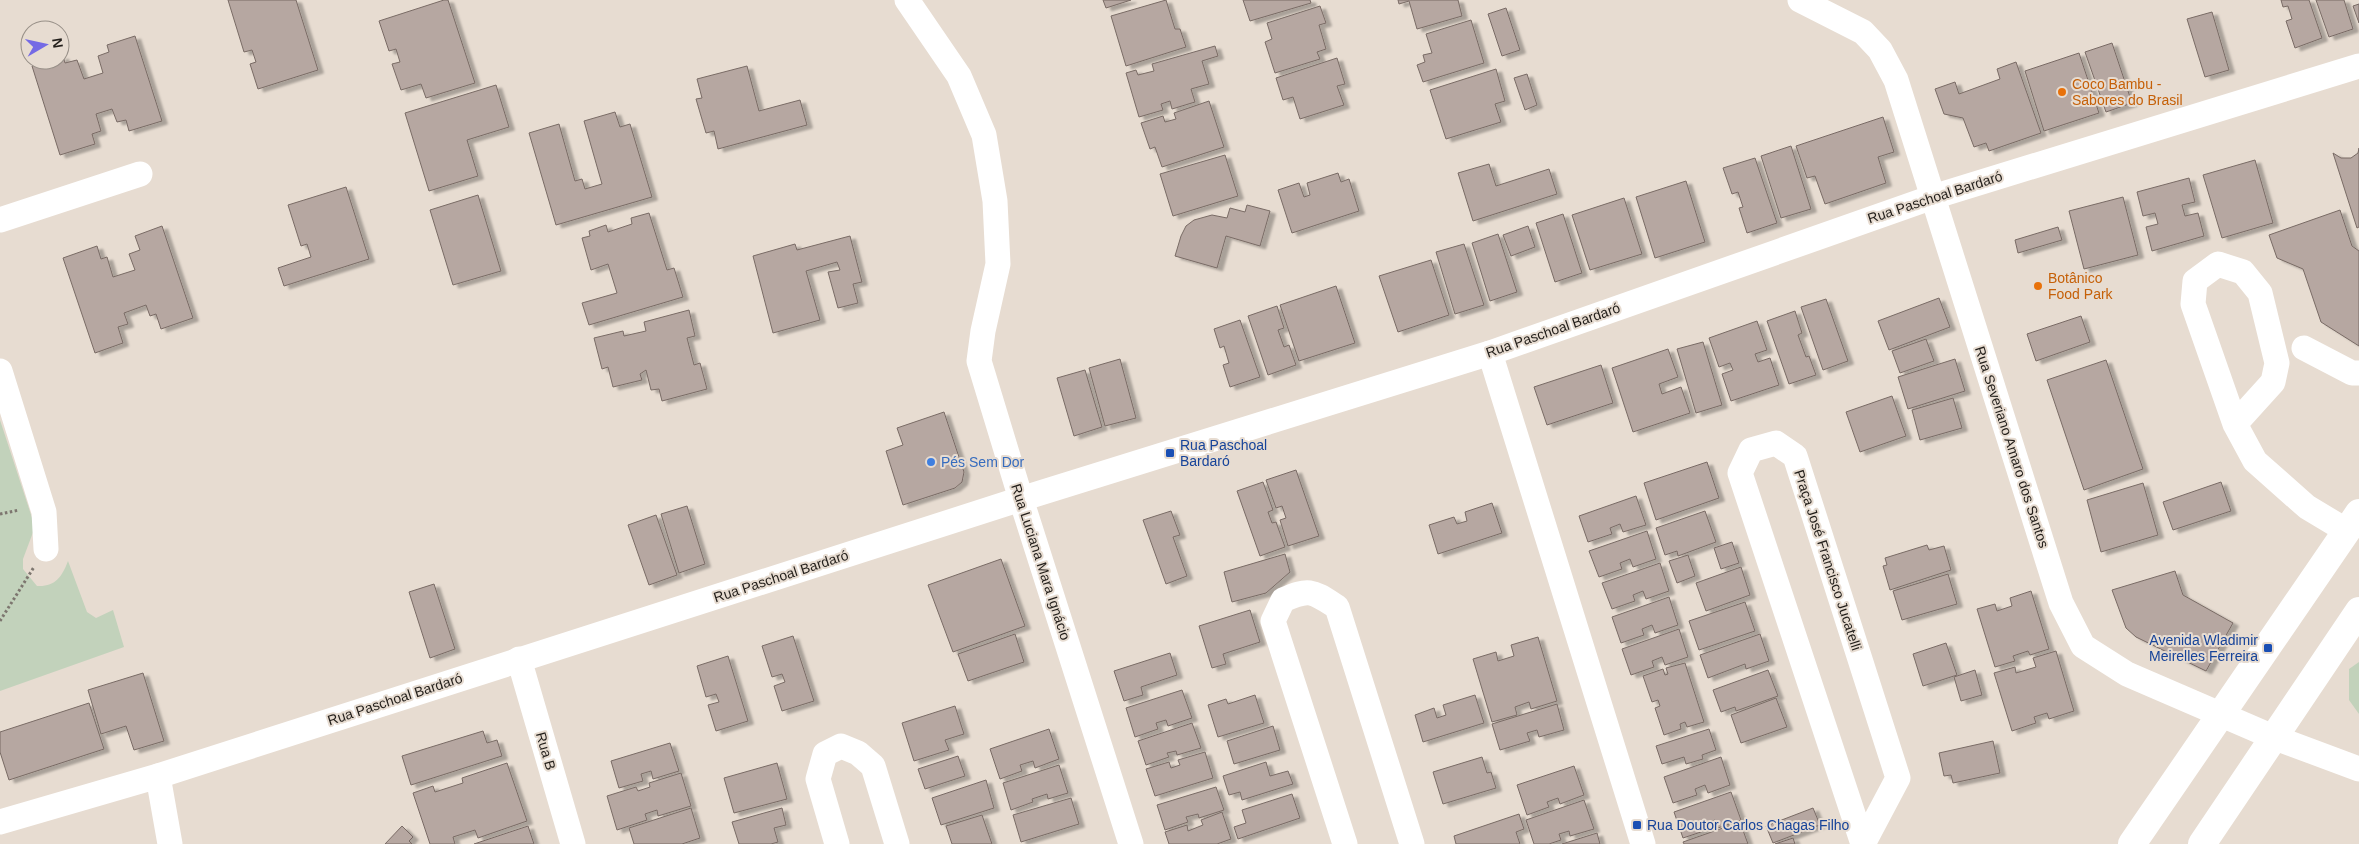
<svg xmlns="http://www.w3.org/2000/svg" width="2359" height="844" font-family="Helvetica,sans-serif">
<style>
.green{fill:#c2d2bb}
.building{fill:#b6a7a1;stroke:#796b65;filter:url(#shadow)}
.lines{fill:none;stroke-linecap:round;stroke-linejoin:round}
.path{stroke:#7d766f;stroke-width:3;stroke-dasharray:2.5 2.5;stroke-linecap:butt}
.minor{stroke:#fff;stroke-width:25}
.major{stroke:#fff;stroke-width:28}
.food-dot{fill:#e8710a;stroke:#e7dcd1;stroke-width:2}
.transit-dot{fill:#1a4fb4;stroke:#e7dcd1;stroke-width:2}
.shop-dot{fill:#3f7fe0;stroke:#e7dcd1;stroke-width:2}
.labels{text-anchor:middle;stroke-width:4;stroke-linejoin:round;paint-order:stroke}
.food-label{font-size:14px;fill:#c56008;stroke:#e7dcd1;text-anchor:start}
.street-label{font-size:14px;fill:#221e1a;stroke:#e7dcd1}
.transit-label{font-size:14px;fill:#164399;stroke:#e7dcd1;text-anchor:start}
.shop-label{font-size:14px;fill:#366cbe;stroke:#e7dcd1;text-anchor:start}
</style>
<defs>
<filter id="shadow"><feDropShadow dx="5.5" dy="3" stdDeviation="1" flood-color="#0004"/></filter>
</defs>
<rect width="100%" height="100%" fill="#e7dcd1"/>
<g class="green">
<path d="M 0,420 L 35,527 L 23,559 L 23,569 L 37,586 C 55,587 62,577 68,561 L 87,612 L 96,618 L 113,610 L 124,647 L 0,691 Z"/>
<path d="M 2359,662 L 2359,714 L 2349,700 L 2349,669 Z"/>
</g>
<g class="building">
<path d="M 228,0 L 296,0 L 318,70 L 258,89 L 250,64 L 256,62 L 252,50 L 244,52 Z"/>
<path d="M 444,0 L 448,0 L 475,83 L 426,98 L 421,84 L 401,90 L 392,64 L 400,62 L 396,49 L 389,51 L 379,21 Z"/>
<path d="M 1103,0 L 1131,0 L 1106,8 Z"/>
<path d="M 1166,0 L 1175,29 L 1180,29 L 1186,47 L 1126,66 L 1111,16 Z"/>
<path d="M 1243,0 L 1310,0 L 1311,3 L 1250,21 Z"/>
<path d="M 1398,0 L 1458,0 L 1462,16 L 1417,29 L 1409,1 L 1399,4 Z"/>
<path d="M 2281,0 L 2309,0 L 2322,38 L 2295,48 L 2286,21 L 2292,19 L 2288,6 L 2283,7 Z"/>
<path d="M 2316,0 L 2344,0 L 2353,29 L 2329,37 Z"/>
<path d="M 2359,4 L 2359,23 L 2353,6 Z"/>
<path d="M 1320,6 L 1326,23 L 1319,25 L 1326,49 L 1317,52 L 1320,59 L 1275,73 L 1265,42 L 1272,39 L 1267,23 Z"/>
<path d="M 1506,8 L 1520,50 L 1502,56 L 1488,14 Z"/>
<path d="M 2212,12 L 2229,70 L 2205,77 L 2187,19 Z"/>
<path d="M 1471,20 L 1484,63 L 1423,82 L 1417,65 L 1425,62 L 1423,55 L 1432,53 L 1426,34 Z"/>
<path d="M 135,36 L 162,121 L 129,131 L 126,120 L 117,122 L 112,109 L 96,114 L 101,131 L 92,134 L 95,144 L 60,155 L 32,66 L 50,60 L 60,60 L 60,57 L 63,56 L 65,63 L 77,60 L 84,79 L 103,73 L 98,56 L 109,52 L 107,45 Z"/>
<path d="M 2112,43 L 2132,103 L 2106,112 L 2085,52 Z"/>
<path d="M 1215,46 L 1218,56 L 1202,61 L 1209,84 L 1191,89 L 1195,102 L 1172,109 L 1170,101 L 1161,104 L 1163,110 L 1139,117 L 1126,73 L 1136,70 L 1138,75 L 1154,71 L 1152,64 Z"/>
<path d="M 2079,53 L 2099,113 L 2044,131 L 2025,71 Z"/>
<path d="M 1337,58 L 1345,84 L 1337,86 L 1344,105 L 1300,119 L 1293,97 L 1283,100 L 1276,78 Z"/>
<path d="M 2016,62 L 2041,133 L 1989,151 L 1986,143 L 1974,147 L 1963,118 L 1944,114 L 1935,89 L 1955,82 L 1959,94 L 2000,79 L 1997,69 Z"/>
<path d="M 747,66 L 759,111 L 800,100 L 807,125 L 718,149 L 714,131 L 706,133 L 696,99 L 702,98 L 697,79 Z"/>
<path d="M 1496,69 L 1505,101 L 1495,104 L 1501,122 L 1446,139 L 1430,90 Z"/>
<path d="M 1527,74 L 1537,105 L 1525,110 L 1514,78 Z"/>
<path d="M 496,85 L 509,127 L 467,140 L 478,176 L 429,191 L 405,113 Z"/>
<path d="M 1209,101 L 1224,147 L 1162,167 L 1155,147 L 1150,149 L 1141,123 L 1163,116 L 1165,122 L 1176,119 L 1174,113 Z"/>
<path d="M 615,112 L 620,127 L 630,124 L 652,197 L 556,225 L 529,133 L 559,124 L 575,181 L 582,179 L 585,189 L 602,184 L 584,121 Z"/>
<path d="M 1883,117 L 1894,152 L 1878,157 L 1886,183 L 1825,204 L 1815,176 L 1807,178 L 1796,146 Z"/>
<path d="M 1791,146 L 1811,209 L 1781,218 L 1761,156 Z"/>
<path d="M 2359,148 L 2359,227 L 2357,228 L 2333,153 L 2341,158 L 2351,158 L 2358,153 Z"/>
<path d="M 1225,155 L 1238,196 L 1173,216 L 1160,174 Z"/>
<path d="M 1755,158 L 1777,223 L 1747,233 L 1739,208 L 1743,207 L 1738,192 L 1732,194 L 1723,168 Z"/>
<path d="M 2255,160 L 2273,223 L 2222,238 L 2203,175 Z"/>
<path d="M 1489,164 L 1496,186 L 1549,169 L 1557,194 L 1473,221 L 1458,173 Z"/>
<path d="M 1338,173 L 1341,182 L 1349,179 L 1359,211 L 1292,233 L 1278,190 L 1299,183 L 1304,197 L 1310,195 L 1307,183 Z"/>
<path d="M 2189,178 L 2195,202 L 2182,205 L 2185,216 L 2198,213 L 2204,236 L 2152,251 L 2146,227 L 2158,224 L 2155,213 L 2143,216 L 2137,192 Z"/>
<path d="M 1686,181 L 1705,242 L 1655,258 L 1636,197 Z"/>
<path d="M 346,187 L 369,259 L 284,286 L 278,268 L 311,257 L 307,244 L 301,246 L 288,205 Z"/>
<path d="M 478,195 L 501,271 L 453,285 L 430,210 Z"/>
<path d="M 2123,197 L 2138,255 L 2084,269 L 2069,211 Z"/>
<path d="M 1624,198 L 1642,254 L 1590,270 L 1572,215 Z"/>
<path d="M 1247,205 L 1270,211 L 1260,246 L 1226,236 L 1217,268 L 1175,256 L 1181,236 L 1186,226 L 1194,220 L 1212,215 L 1227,218 L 1230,208 L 1245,212 Z"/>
<path d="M 2340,210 L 2352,246 L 2359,251 L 2359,346 L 2321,322 L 2303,269 L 2277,258 L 2269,235 Z"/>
<path d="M 649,213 L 667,270 L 674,268 L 683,297 L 589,325 L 582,303 L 617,293 L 608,264 L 591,270 L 582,238 L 590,236 L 589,231 L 606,225 L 608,232 L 632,224 L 631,218 Z"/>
<path d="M 1563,214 L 1582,273 L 1555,282 L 1536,223 Z"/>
<path d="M 162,226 L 193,318 L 161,329 L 156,314 L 150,316 L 146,305 L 124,313 L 128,324 L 118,327 L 123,343 L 95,353 L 63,258 L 97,246 L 101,259 L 107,257 L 113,277 L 135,270 L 129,254 L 140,250 L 135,236 Z"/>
<path d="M 1528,226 L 1535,247 L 1511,256 L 1503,235 Z"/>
<path d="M 2058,227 L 2062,240 L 2018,253 L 2015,240 Z"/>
<path d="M 1498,234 L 1517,292 L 1490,301 L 1472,243 Z"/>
<path d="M 850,236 L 862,282 L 853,284 L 858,303 L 838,308 L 828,272 L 840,270 L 837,262 L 806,271 L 820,320 L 773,333 L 753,256 L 795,244 L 797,250 Z"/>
<path d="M 1464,244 L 1484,305 L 1455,314 L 1436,252 Z"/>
<path d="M 1431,260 L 1449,315 L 1398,332 L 1379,276 Z"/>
<path d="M 1336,286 L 1355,343 L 1299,361 L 1280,305 Z"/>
<path d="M 1939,298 L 1950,327 L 1889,350 L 1878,321 Z"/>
<path d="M 1826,299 L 1848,361 L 1823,370 L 1801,307 Z"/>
<path d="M 1277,306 L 1284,328 L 1278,330 L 1284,347 L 1289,345 L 1296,365 L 1268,375 L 1248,316 Z"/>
<path d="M 689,310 L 695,336 L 687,338 L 694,365 L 700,363 L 707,389 L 662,401 L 659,389 L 651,390 L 646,370 L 640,374 L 642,380 L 613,387 L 608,367 L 602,369 L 594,338 L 623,331 L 624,336 L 646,331 L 644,322 Z"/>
<path d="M 1795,311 L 1802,333 L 1798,335 L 1806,357 L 1809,356 L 1816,375 L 1789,384 L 1767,321 Z"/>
<path d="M 2081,316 L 2090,342 L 2036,361 L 2027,334 Z"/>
<path d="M 1240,320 L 1260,377 L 1230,387 L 1223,365 L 1229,363 L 1224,346 L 1220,348 L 1214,329 Z"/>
<path d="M 1757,321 L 1767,350 L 1755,354 L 1758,362 L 1770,358 L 1779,385 L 1731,401 L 1722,374 L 1733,370 L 1730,363 L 1719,367 L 1709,338 Z"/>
<path d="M 1926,339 L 1934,361 L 1900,373 L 1892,351 Z"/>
<path d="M 1703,342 L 1722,405 L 1696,413 L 1677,349 Z"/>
<path d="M 1668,349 L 1678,377 L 1659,384 L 1662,394 L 1681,387 L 1690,413 L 1633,432 L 1612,368 Z"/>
<path d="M 1120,359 L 1136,418 L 1105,426 L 1089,368 Z"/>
<path d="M 1955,359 L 1965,391 L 1908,409 L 1898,377 Z"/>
<path d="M 2106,360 L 2143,469 L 2084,490 L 2047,380 Z"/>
<path d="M 1601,365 L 1613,403 L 1547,425 L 1534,387 Z"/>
<path d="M 1085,370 L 1102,427 L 1074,436 L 1057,378 Z"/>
<path d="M 1892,396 L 1906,436 L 1860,452 L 1846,412 Z"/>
<path d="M 1953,398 L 1962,428 L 1920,440 L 1912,410 Z"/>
<path d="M 944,412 L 964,472 L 962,482 L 955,488 L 903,505 L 886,451 L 903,445 L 897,428 Z"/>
<path d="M 1707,462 L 1719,498 L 1656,520 L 1644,483 Z"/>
<path d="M 1296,470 L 1319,536 L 1288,546 L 1280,520 L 1286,518 L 1282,506 L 1276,508 L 1266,480 Z"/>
<path d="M 1263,482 L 1273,510 L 1268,512 L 1272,523 L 1276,522 L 1285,547 L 1260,556 L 1237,491 Z"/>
<path d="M 2221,482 L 2231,511 L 2173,530 L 2163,502 Z"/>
<path d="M 2143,483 L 2158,535 L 2101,552 L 2087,500 Z"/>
<path d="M 1636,496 L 1646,525 L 1623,532 L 1620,524 L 1610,528 L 1612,534 L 1588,542 L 1579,516 Z"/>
<path d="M 1492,503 L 1502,533 L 1438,554 L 1429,525 L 1454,517 L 1457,524 L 1467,521 L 1465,512 Z"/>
<path d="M 687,506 L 705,564 L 679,573 L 661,514 Z"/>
<path d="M 1171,511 L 1180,535 L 1173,537 L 1187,576 L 1166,584 L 1143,520 Z"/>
<path d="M 1705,511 L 1716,542 L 1678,556 L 1677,551 L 1665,555 L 1656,528 Z"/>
<path d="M 656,515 L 677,575 L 649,585 L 628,525 Z"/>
<path d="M 1647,531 L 1656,559 L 1633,567 L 1630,559 L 1620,563 L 1622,569 L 1599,577 L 1589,551 Z"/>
<path d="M 1732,542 L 1739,563 L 1721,569 L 1714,548 Z"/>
<path d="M 1927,545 L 1929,550 L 1944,546 L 1951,570 L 1890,590 L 1883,566 L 1887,565 L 1885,558 Z"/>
<path d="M 1285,554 L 1290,572 L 1266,593 L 1232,602 L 1224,572 Z"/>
<path d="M 1688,555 L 1695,576 L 1677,583 L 1669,561 Z"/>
<path d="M 1001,559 L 1025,626 L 953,652 L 928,585 Z"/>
<path d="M 1660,563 L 1669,591 L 1646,599 L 1643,591 L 1633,595 L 1635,601 L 1612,609 L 1602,583 Z"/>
<path d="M 1741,567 L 1750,595 L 1706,611 L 1696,583 Z"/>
<path d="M 2175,571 L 2183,595 L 2233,623 L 2206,671 L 2136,637 L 2126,628 L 2112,590 Z"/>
<path d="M 1948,574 L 1957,604 L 1902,620 L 1893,591 Z"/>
<path d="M 434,584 L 455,649 L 430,658 L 409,592 Z"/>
<path d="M 2031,591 L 2049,649 L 2030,655 L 2028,651 L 2013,656 L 2015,661 L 1995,667 L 1977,609 L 1995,604 L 1997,611 L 2012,606 L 2010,598 Z"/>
<path d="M 1669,597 L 1678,625 L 1655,633 L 1652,625 L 1642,629 L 1644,635 L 1621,643 L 1612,617 Z"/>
<path d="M 1745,602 L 1755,631 L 1699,650 L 1689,621 Z"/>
<path d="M 1250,610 L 1260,642 L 1223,654 L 1226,664 L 1212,668 L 1199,626 Z"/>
<path d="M 1679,629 L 1688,657 L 1665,665 L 1662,657 L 1652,661 L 1654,667 L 1631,675 L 1622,649 Z"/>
<path d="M 1015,634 L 1024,662 L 968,681 L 958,654 Z"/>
<path d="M 1760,634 L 1769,661 L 1746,669 L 1745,664 L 1708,678 L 1700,655 Z"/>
<path d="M 793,636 L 814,701 L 782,711 L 774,686 L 785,682 L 782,674 L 772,677 L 762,646 Z"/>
<path d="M 1538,637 L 1557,701 L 1531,709 L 1529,702 L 1515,707 L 1517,715 L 1492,722 L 1473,659 L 1496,652 L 1498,661 L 1514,656 L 1511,645 Z"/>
<path d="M 1946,643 L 1957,675 L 1923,686 L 1913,654 Z"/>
<path d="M 2056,651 L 2074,711 L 2049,719 L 2047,713 L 2034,717 L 2036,723 L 2012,731 L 1994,673 L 2015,667 L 2016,673 L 2036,667 L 2033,658 Z"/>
<path d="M 1170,653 L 1177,675 L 1141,687 L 1143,695 L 1124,701 L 1114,671 Z"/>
<path d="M 728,656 L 748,721 L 716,731 L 708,705 L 719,702 L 716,694 L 706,697 L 697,666 Z"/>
<path d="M 1685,663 L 1704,722 L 1687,727 L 1685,722 L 1680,724 L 1681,729 L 1664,735 L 1655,708 L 1660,706 L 1658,700 L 1652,702 L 1643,676 L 1663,669 L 1665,675 L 1668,674 L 1666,668 Z"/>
<path d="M 1768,670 L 1778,696 L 1736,711 L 1735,707 L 1721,712 L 1713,690 Z"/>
<path d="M 1975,670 L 1982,695 L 1961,701 L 1954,677 Z"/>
<path d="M 143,673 L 164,741 L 134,750 L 126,726 L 101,734 L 88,690 Z"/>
<path d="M 1182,690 L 1192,718 L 1168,726 L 1166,720 L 1156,723 L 1158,729 L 1135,737 L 1126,708 Z"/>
<path d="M 1255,695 L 1264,723 L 1218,737 L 1208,705 L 1226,699 L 1228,704 Z"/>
<path d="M 1475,695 L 1484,723 L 1423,742 L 1415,715 L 1434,708 L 1437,718 L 1446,715 L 1443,705 Z"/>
<path d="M 1776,698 L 1787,727 L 1741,743 L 1731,715 Z"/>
<path d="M 89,703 L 104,749 L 9,780 L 0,752 L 0,732 Z"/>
<path d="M 1557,704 L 1564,730 L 1539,737 L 1537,730 L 1527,733 L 1530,741 L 1500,750 L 1492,724 Z"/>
<path d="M 955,706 L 964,734 L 945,740 L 949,750 L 914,761 L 902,723 Z"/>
<path d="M 1192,723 L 1201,748 L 1177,755 L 1176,751 L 1167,753 L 1169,757 L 1146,765 L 1138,741 Z"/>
<path d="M 1273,726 L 1280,750 L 1234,764 L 1227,741 Z"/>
<path d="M 1049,729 L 1059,759 L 1035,768 L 1033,761 L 1020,765 L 1022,771 L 1000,779 L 990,749 Z"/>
<path d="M 1709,729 L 1716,750 L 1702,755 L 1703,759 L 1686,764 L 1684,757 L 1662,764 L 1656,746 Z"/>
<path d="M 483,731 L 487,743 L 497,740 L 502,756 L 411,785 L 402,756 Z"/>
<path d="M 1993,741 L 2000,773 L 1953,783 L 1951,775 L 1944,776 L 1939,753 Z"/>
<path d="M 670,743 L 679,771 L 653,779 L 651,771 L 641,774 L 643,781 L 619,788 L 611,761 Z"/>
<path d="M 1205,752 L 1213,778 L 1155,796 L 1146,769 L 1169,762 L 1171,768 L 1180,765 L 1178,760 Z"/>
<path d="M 958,756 L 965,776 L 925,789 L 918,769 Z"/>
<path d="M 1482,757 L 1487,773 L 1491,772 L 1496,788 L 1443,804 L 1433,772 Z"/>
<path d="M 1721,757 L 1730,785 L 1708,793 L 1705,785 L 1695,789 L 1697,795 L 1673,803 L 1664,777 Z"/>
<path d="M 1266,762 L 1270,776 L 1288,771 L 1293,784 L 1242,800 L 1240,792 L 1229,795 L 1223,776 Z"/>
<path d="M 507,763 L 527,821 L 478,838 L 475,830 L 453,837 L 455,844 L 430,844 L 413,793 L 433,786 L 435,792 L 463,783 L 462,778 Z"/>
<path d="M 777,763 L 787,799 L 734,813 L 724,778 Z"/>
<path d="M 1059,765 L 1068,793 L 1048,799 L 1047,794 L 1032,799 L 1033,802 L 1011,810 L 1003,783 Z"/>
<path d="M 1574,766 L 1584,795 L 1560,804 L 1558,798 L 1547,802 L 1549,807 L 1527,815 L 1517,785 Z"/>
<path d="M 681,773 L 691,806 L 658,816 L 657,810 L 645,814 L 647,820 L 617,830 L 607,796 L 636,787 L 638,791 L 650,787 L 649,783 Z"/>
<path d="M 986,780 L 994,808 L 941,825 L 932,798 Z"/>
<path d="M 1216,787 L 1224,810 L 1199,818 L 1198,814 L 1186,817 L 1188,822 L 1165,830 L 1157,805 Z"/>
<path d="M 1731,792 L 1741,820 L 1718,828 L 1715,820 L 1705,824 L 1707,830 L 1683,838 L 1674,812 Z"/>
<path d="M 1292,794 L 1300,818 L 1238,839 L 1234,827 L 1246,823 L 1242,810 Z"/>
<path d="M 1071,798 L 1079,824 L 1021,842 L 1013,815 Z"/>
<path d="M 1584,800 L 1594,829 L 1570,836 L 1569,831 L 1559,834 L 1561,840 L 1549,844 L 1534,844 L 1526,820 Z"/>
<path d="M 691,808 L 700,838 L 682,844 L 634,844 L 629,828 Z"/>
<path d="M 782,808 L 786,825 L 774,828 L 778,842 L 771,844 L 739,844 L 732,822 Z"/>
<path d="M 1813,808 L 1820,825 L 1773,843 L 1766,826 Z"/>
<path d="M 1222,812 L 1231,839 L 1217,844 L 1169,844 L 1165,832 L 1187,825 L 1188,831 L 1203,825 L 1201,820 Z"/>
<path d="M 1519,814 L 1524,829 L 1516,832 L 1520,844 L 1456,844 L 1454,836 Z"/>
<path d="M 982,815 L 992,844 L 952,844 L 946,826 Z"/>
<path d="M 1740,822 L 1748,844 L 1684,844 L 1683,842 Z"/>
<path d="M 402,826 L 413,837 L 409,841 L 412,844 L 385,844 Z"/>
<path d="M 528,826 L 534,844 L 474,844 Z"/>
<path d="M 1597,833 L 1600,844 L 1562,844 Z"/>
<path d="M 1793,838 L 1795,844 L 1775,844 Z"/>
</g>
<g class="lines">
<g class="path">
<path d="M 0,514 L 19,510"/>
<path d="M 0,621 L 34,567"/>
</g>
<g class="minor">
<path d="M 907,0 L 959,76 L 984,135 L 995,201 L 998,264 L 983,331 L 979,361 L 1021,499 L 1131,844"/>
<path d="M 1800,0 L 1863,32 L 1880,50 L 1896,80 L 2061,603 L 2083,646 L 2127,674 L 2273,737 L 2359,769"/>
<path d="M 0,220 L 140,174"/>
<path d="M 2304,348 L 2352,373 L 2359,373"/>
<path d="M 1490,353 L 1643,844"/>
<path d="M 0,371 L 44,512 L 46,549"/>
<path d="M 2235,424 L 2273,382 L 2277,363 L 2260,293 L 2243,272 L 2218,264 L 2195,281 L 2193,304 L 2235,424 L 2255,461 L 2307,507 L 2347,531"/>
<path d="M 519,659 L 573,844"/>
<path d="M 158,776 L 170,844"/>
<path d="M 0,822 L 158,776 L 1021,499 L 1490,353 L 1933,197 L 2359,66"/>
<path d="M 837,844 L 818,779 L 825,754 L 841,746 L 858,753 L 873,766 L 897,844"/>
<path d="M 1345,844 L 1273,621 L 1283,600 C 1310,588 1312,591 1337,607 L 1412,844"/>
<path d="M 1863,844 L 1898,778 L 1795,456 L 1776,443 L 1751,450 L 1740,473 L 1863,844"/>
</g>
<g class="major">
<path d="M 2132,844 L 2359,513"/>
<path d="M 2202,844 L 2359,611"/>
</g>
</g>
<g class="food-dot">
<circle cx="2062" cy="92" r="5"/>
<circle cx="2038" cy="286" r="5"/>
</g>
<g class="transit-dot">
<rect x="1165" y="448" width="10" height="10" rx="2.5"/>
<rect x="2263" y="643" width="10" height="10" rx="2.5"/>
<rect x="1632" y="820" width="10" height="10" rx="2.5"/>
</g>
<circle class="shop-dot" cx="931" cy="462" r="5"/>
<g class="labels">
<g class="food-label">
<text x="2072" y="89">Coco Bambu -<tspan x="2072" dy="16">Sabores do Brasil</tspan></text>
<text x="2048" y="283">Botânico<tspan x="2048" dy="16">Food Park</tspan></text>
</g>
<g class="street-label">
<text transform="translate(1935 197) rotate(-18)" y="5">Rua Paschoal Bardaró</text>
<text transform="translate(1553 330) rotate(-19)" y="5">Rua Paschoal Bardaró</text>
<text transform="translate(2012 447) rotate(72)" y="5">Rua Severiano Amaro dos Santos</text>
<text transform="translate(1828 560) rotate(72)" y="5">Praça José Francisco Jucatelli</text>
<text transform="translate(1041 562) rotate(72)" y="5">Rua Luciana Mara Ignácio</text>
<text transform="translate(781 576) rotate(-18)" y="5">Rua Paschoal Bardaró</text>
<text transform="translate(395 699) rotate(-18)" y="5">Rua Paschoal Bardaró</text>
<text transform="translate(546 751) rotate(74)" y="5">Rua B</text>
</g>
<g class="transit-label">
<text x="1180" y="450">Rua Paschoal<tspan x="1180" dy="16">Bardaró</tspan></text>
<text x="2258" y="645" text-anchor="end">Avenida Wladimir<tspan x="2258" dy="16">Meirelles Ferreira</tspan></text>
<text x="1647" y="830">Rua Doutor Carlos Chagas Filho</text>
</g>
<g class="shop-label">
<text x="941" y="467">Pés Sem Dor</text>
</g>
</g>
<g transform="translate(45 45) rotate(81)"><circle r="24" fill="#e7dcd1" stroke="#989088"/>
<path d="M0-4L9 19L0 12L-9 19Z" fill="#756ae5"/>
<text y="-8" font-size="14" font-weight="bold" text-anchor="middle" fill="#221e1a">N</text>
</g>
</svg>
